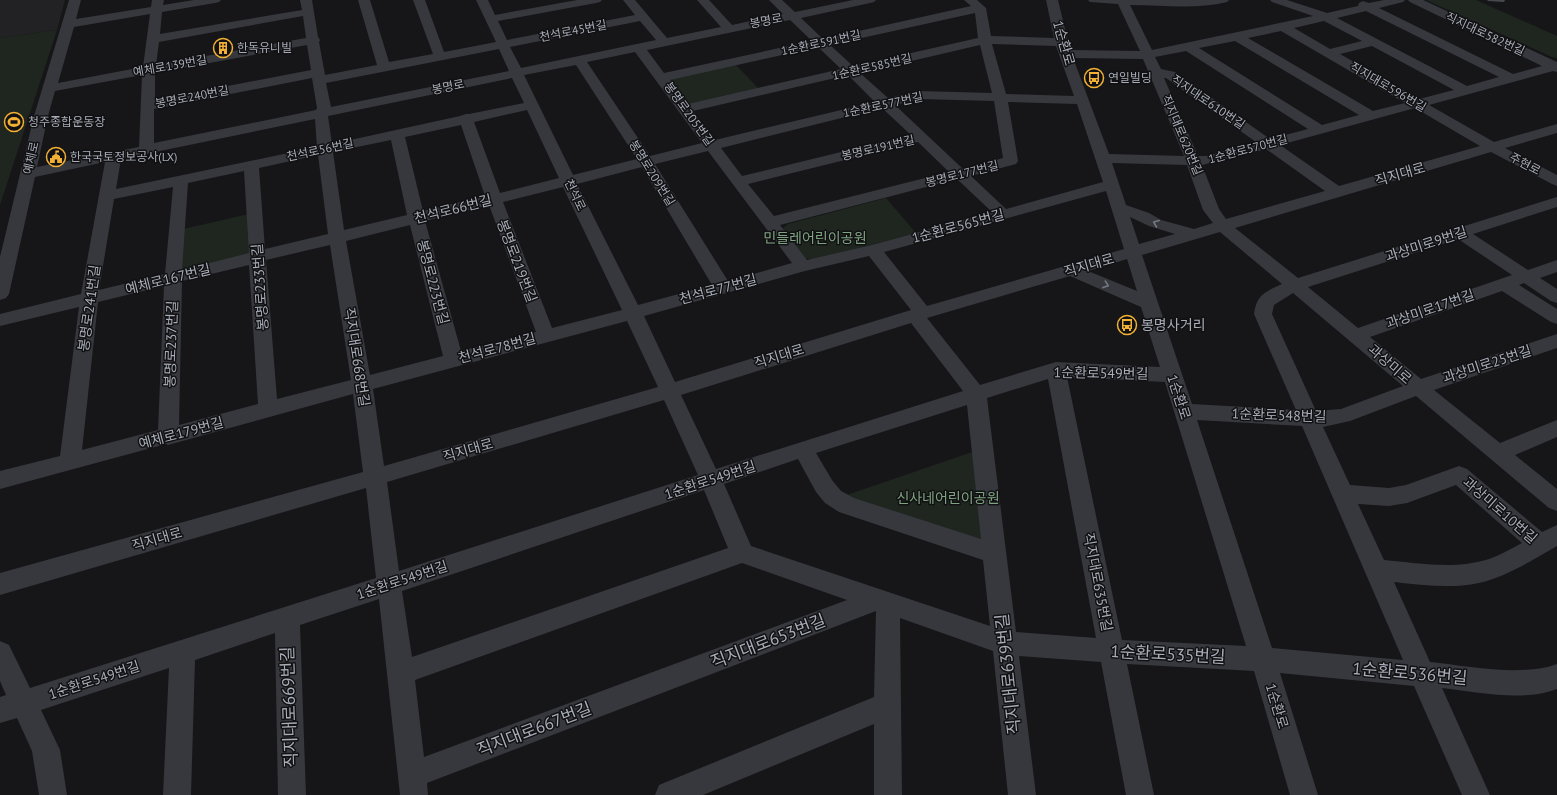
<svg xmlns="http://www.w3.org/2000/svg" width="1557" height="795" font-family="'PT Sans','Noto Sans KR',sans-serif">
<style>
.built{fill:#222225}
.green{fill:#1e261f}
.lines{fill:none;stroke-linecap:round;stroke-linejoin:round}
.minor{fill:#37383d;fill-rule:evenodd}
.wall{fill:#47494d}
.oneway{stroke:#757881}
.labels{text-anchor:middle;stroke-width:3;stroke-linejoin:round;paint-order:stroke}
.far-street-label{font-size:12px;fill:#a8adb8;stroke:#111113}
.far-poi-label{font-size:12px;fill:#a8adb8;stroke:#111113;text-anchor:start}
.street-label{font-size:14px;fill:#a8adb8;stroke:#111113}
.park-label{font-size:14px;fill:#7fa381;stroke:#111113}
.poi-label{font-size:14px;fill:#a8adb8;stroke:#111113;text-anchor:start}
.near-street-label{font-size:17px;fill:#a8adb8;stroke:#111113}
</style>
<rect width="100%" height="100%" fill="#161618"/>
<path class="built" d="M 0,0 L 65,0 L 57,30 L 0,38 Z"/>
<g class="green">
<path d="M 1426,0 L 1476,0 L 1557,36 L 1557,58 L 1552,57 Z"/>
<path d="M 57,30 L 0,205 L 0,38 Z"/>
<path d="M 735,64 L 760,90 L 694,105 L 686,104 L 668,82 L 674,78 Z"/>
<path d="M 886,198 L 916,233 L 816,260 L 802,258 L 782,229 L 788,224 Z"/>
<path d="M 249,214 L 252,251 L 245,256 L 187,270 L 180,268 L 183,229 Z"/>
<path d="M 978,450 L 989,544 L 841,497 Z"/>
</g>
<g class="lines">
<path class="minor" d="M 69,0 L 81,0 L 76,19 L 151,7 L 152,0 L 164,0 L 163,5 L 194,0 L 221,0 L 219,2 L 215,3 L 162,12 L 160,34 L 302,10 L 300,0 L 312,0 L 318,37 L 320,40 L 319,42 L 325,75 L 377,65 L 358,0 L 370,0 L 389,62 L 433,54 L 413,0 L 425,0 L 444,52 L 496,42 L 476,0 L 488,0 L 495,15 L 577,0 L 602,0 L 600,2 L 596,3 L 498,21 L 507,40 L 635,15 L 623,0 L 635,0 L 667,38 L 721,27 L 697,0 L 709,0 L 732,25 L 783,14 L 769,0 L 782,0 L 795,12 L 853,0 L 876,0 L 874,2 L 870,3 L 801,18 L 823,39 L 971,6 L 964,0 L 977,0 L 986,8 L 991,36 L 1054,38 L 1046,0 L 1058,0 L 1070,50 L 1140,51 L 1118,4 L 1090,2 L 1088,0 L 1229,0 L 1227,2 C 1196,10 1162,5 1130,5 L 1152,50 L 1313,16 L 1272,2 L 1270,0 L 1287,0 L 1327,13 L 1358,6 L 1359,3 L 1363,1 L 1369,3 L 1384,0 L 1405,0 L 1403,2 L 1379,8 L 1513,74 L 1542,66 L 1410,2 L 1408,0 L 1423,0 L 1557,62 L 1557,72 L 1553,71 L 1429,105 L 1494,142 L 1557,124 L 1557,133 L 1505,148 L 1557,175 L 1557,186 L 1552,184 L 1491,152 L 1235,228 L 1298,278 L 1557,197 L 1557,207 L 1473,234 L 1528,270 L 1557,260 L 1557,272 L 1540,278 L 1557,289 L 1557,303 L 1551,301 L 1524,283 L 1519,285 L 1557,309 L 1557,324 L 1551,322 L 1502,291 L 1370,337 L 1421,379 L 1557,334 L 1557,348 L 1434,390 L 1500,443 L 1557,420 L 1557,437 L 1515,455 L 1557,489 L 1557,511 L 1549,508 L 1416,396 L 1350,421 L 1323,427 L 1350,485 L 1389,488 L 1406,485 L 1459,466 L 1467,469 L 1542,532 L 1557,525 L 1557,546 C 1532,560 1508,576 1479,583 C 1451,589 1422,585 1394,582 L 1430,662 C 1467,666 1523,677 1557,664 L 1557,689 C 1524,702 1477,692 1442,688 L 1490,795 L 1462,795 L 1414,686 L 1280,673 L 1318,795 L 1290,795 L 1254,671 L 1127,664 L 1154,795 L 1126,795 L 1101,662 L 1019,656 L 1036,795 L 1008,795 L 993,651 L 900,618 L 902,795 L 874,795 L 874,724 L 703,795 L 655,795 L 659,785 L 874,697 L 876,611 L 427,783 L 428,795 L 400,795 L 379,599 L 300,625 L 306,795 L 278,795 L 275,633 L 195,660 L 191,795 L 163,795 L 169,668 L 41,710 L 60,750 L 67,795 L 39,795 L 32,751 L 17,718 L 0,723 L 0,697 L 6,695 L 0,681 L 0,641 L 9,645 L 30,688 L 376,578 L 366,488 L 0,595 L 0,573 L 363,472 L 353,394 L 168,445 L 166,444 L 0,489 L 0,471 L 60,456 L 79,307 L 0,326 L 0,314 L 81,294 L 105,162 L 35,177 L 9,294 L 6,298 L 0,300 L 0,257 L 34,116 ZM 1366,11 L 1499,77 L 1467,86 L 1337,18 ZM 975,13 L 978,38 L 853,66 L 830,45 ZM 150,14 L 143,67 L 58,83 L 74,27 ZM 303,16 L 306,38 L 156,65 L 159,42 ZM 790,20 L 812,41 L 664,73 L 647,50 ZM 640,21 L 656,40 L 521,68 L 510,47 ZM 1324,21 L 1362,41 L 1330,49 L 1294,28 ZM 1281,31 L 1405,103 L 1373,111 L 1248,38 ZM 1235,41 L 1359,115 L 1322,125 L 1199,48 ZM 992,44 L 1056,46 L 1074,96 L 1006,94 ZM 307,45 L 311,70 L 155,100 L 155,73 ZM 980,45 L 992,93 L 919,91 L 888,98 L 860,73 ZM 1372,46 L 1454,90 L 1419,99 L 1340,54 ZM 818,47 L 841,69 L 688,104 L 670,80 ZM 499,49 L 509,71 L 331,107 L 326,83 ZM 1186,51 L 1308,129 L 1270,139 L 1175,72 L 1161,69 L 1155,57 ZM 635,52 L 702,143 L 650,156 L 587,62 ZM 1073,58 L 1143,59 L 1184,156 L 1109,154 ZM 576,65 L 637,159 L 573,175 L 524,75 ZM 142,75 L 139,147 L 37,167 L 48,116 L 55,91 ZM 848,75 L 875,102 L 715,140 L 693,111 ZM 312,78 L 317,108 L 316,110 L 154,143 L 154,109 ZM 512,78 L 524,103 L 469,114 L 466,114 L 460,116 L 332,144 L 328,116 ZM 1164,78 L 1166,78 L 1256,142 L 1207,156 L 1198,156 ZM 919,99 L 994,101 L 1003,158 L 963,169 L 895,105 ZM 1008,102 L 1077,104 L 1103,182 L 1006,209 L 971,176 L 1016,164 L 1018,161 ZM 882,108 L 911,135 L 742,176 L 721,148 ZM 1415,108 L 1480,146 L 1339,186 L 1280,145 ZM 527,110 L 559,178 L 500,193 L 474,122 ZM 315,119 L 317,147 L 116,189 L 121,159 ZM 461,125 L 485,196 L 423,211 L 405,137 ZM 391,140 L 407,215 L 344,230 L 333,152 ZM 918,142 L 949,172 L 774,216 L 748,184 ZM 1266,149 L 1325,191 L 1226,219 L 1219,209 L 1202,165 ZM 708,151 L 792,263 L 728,281 L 655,164 ZM 318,155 L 328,234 L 265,249 L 259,168 ZM 1112,163 L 1187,165 L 1203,210 L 1213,223 L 1194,229 L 1161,220 L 1149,213 L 1126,205 ZM 642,167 L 712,285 L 638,305 L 577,184 ZM 244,171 L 249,253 L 182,270 L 188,183 ZM 957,179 L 992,212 L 872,245 L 807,260 L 780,225 ZM 173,187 L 165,274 L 99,290 L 114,199 ZM 563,187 L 622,310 L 552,328 L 503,202 ZM 1106,191 L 1124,249 L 927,306 L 884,252 ZM 489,205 L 536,332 L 461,351 L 425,221 ZM 1130,217 L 1149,226 L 1175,234 L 1139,244 ZM 410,225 L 443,356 L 370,375 L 346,241 ZM 1220,232 L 1282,284 C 1265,292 1257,294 1254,314 L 1296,410 L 1192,404 L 1142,255 ZM 1458,239 L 1512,275 L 1358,328 L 1308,287 ZM 330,245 L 351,380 L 277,399 L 266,260 ZM 869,256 L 911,310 L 675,382 L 644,316 L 805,271 ZM 1127,259 L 1137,291 L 1088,271 ZM 249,265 L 258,404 L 179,425 L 182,281 ZM 1070,276 L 1141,307 L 1160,367 L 1056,362 L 980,385 L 927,318 ZM 164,286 L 158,430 L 82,450 L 98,302 ZM 1293,293 L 1403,386 L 1341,409 L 1316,411 L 1272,314 L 1274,305 ZM 627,321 L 658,387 L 384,466 L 373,389 ZM 911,323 L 963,391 L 716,469 L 681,395 ZM 1067,377 L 1165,382 L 1246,646 L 1122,640 ZM 1048,379 L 1096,638 L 1016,632 L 987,398 ZM 664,400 L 698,475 L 399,571 L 387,482 ZM 967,405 L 981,539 L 854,498 L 841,491 L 832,480 L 816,453 ZM 1197,420 L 1302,426 L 1403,660 L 1272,648 ZM 798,459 L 816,492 L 825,503 L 839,512 L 983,560 L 990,626 L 751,546 L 724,484 ZM 1456,485 L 1522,543 C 1511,549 1500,555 1489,559 C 1455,570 1418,563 1384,560 L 1358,504 L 1389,506 L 1407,503 ZM 704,490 L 728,548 L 412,657 L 402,591 ZM 742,563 L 847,600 L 424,757 L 415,680 Z"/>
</g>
<path class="wall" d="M 1487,0 L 1505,0 L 1504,2 L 1488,1 Z"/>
<defs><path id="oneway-chevron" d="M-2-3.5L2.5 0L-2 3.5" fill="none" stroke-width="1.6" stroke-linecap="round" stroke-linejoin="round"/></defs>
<g class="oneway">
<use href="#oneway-chevron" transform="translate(1156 223) rotate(-158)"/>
<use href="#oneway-chevron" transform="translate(1106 285) rotate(20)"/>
</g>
<defs>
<g id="building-ring" transform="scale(1)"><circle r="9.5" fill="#111113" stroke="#f2b134" stroke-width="1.5"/><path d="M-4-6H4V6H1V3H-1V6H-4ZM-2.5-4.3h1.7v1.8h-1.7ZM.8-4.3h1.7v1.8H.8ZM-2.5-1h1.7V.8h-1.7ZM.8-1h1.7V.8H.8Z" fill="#f2b134"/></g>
<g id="bus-ring" transform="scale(1)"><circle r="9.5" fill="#111113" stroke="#f2b134" stroke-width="1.5"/><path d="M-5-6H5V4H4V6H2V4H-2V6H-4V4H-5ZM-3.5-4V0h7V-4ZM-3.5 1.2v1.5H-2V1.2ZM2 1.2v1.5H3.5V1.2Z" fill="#f2b134"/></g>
<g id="stadium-ring" transform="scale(1)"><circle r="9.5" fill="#111113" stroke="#f2b134" stroke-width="1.5"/><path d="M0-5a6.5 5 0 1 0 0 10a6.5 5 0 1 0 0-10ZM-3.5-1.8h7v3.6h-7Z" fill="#f2b134"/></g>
<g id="civic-ring" transform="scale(1)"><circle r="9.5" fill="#111113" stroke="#f2b134" stroke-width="1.5"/><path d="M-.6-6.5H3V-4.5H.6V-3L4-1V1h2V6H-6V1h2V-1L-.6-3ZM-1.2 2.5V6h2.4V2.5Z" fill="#f2b134"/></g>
</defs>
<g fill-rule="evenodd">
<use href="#building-ring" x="223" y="48"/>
<use href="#bus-ring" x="1094" y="78"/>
<use href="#stadium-ring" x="14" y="122"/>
<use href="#civic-ring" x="56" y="157"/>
<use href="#bus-ring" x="1127" y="325"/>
</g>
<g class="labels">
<g class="far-street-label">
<text transform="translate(766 21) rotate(-11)" y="4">봉명로</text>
<text transform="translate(573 31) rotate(-11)" y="4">천석로45번길</text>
<text transform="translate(1485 34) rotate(25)" y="4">직지대로582번길</text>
<text transform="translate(821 43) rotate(-12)" y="4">1순환로591번길</text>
<text transform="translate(170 66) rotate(-10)" y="4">예체로139번길</text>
<text transform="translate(872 67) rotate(-13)" y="4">1순환로585번길</text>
<text transform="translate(448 87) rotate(-12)" y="4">봉명로</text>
<text transform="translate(1388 87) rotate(30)" y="4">직지대로596번길</text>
<text transform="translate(192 97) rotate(-11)" y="4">봉명로240번길</text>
<text transform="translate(1208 102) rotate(34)" y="4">직지대로610번길</text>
<text transform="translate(883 105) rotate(-12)" y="4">1순환로577번길</text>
<text transform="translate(689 114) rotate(54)" y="4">봉명로205번길</text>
<text transform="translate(1182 135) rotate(67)" y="4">직지대로620번길</text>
<text transform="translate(878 148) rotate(-13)" y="4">봉명로191번길</text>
<text transform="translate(1248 149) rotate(-15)" y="4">1순환로570번길</text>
<text transform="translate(320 150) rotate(-12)" y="4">천석로56번길</text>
<text transform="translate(31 158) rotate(-77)" y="4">예체로</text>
<text transform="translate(1525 164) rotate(28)" y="4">주현로</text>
<text transform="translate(652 173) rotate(58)" y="4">봉명로209번길</text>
<text transform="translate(962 174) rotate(-14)" y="4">봉명로177번길</text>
<text transform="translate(575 195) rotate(64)" y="4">천석로</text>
</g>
<g class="far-poi-label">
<text x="237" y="52">한독유니빌</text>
<text x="1108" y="82">연일빌딩</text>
<text x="28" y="126">청주종합운동장</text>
<text x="70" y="161">한국국토정보공사(LX)</text>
</g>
<g class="street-label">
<text transform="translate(1064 43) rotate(74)" y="5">1순환로</text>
<text transform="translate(1400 174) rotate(-16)" y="5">직지대로</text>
<text transform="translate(453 209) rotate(-14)" y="5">천석로66번길</text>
<text transform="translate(958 226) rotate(-15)" y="5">1순환로565번길</text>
<text transform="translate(1426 244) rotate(-18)" y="5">과상미로9번길</text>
<text transform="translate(517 261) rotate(69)" y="5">봉명로219번길</text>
<text transform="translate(1089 265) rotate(-16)" y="5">직지대로</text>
<text transform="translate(168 279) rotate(-14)" y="5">예체로167번길</text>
<text transform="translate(433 282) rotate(75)" y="5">봉명로223번길</text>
<text transform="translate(260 287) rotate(-94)" y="5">봉명로233번길</text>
<text transform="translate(718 289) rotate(-15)" y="5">천석로77번길</text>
<text transform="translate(89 308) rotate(-82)" y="5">봉명로241번길</text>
<text transform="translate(1430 309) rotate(-19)" y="5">과상미로17번길</text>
<text transform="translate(171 344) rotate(-88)" y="5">봉명로237번길</text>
<text transform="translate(497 348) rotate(-15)" y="5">천석로78번길</text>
<text transform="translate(779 356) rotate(-17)" y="5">직지대로</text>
<text transform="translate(357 357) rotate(81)" y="5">직지대로668번길</text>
<text transform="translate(1390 364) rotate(41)" y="5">과상미로</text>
<text transform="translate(1487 364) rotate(-18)" y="5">과상미로25번길</text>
<text transform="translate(1101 373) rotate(1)" y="5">1순환로549번길</text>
<text transform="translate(1179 397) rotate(72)" y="5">1순환로</text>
<text transform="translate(1279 415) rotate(2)" y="5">1순환로548번길</text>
<text transform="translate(181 433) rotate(-15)" y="5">예체로179번길</text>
<text transform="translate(468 450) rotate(-16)" y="5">직지대로</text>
<text transform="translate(710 480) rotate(-18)" y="5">1순환로549번길</text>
<text transform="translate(1500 510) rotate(41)" y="5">과상미로10번길</text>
<text transform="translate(157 539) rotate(-16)" y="5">직지대로</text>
<text transform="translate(402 580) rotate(-18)" y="5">1순환로549번길</text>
<text transform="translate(1098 582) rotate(79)" y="5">직지대로635번길</text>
<text transform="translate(94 680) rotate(-18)" y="5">1순환로549번길</text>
<text transform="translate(1277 706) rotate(73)" y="5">1순환로</text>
</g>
<g class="park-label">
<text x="815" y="243">민들레어린이공원</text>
<text x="948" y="503">신사네어린이공원</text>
</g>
<g class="poi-label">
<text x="1141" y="330">봉명사거리</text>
</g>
<g class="near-street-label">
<text transform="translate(768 641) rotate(-21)" y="6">직지대로653번길</text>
<text transform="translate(1168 654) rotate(3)" y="6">1순환로535번길</text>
<text transform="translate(1410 673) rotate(5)" y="6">1순환로536번길</text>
<text transform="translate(1008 674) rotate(-96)" y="6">직지대로639번길</text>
<text transform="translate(289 707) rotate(-92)" y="6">직지대로669번길</text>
<text transform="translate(534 729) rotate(-21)" y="6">직지대로667번길</text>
</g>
</g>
</svg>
